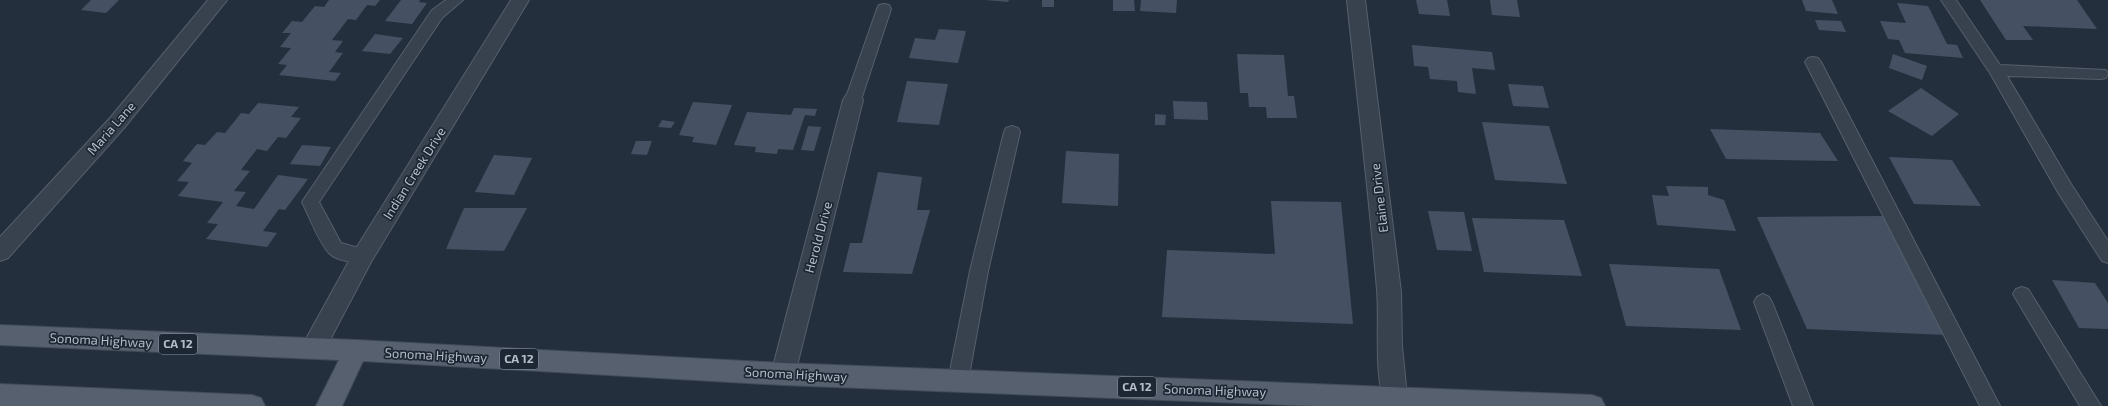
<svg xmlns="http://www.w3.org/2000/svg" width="2108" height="406" font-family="'Exo 2',sans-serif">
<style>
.building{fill:#455162}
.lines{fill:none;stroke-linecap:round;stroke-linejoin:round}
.service-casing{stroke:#565f6c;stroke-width:2}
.minor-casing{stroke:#565f6c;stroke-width:2}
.primary-casing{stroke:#414a57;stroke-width:2}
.service{fill:#38414e;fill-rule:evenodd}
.minor{fill:#38414e;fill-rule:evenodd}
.primary{fill:#56606e;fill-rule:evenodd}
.labels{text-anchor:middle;stroke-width:3.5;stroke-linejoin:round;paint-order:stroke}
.shield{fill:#1d2633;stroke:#878f9c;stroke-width:1}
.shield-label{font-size:12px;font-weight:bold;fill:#b4bcc9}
.street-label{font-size:13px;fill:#b4bcc9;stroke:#1d2633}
</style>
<rect width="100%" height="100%" fill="#242f3e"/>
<g class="building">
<path d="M 91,0 L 119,0 L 106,13 L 81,10 Z"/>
<path d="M 329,0 L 380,0 L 375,6 L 367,5 L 356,20 L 348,19 L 332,40 L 343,41 L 335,52 L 343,53 L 329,72 L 341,73 L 335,81 L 279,75 L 287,65 L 278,64 L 291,48 L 280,47 L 291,33 L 282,33 L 292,21 L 302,22 L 315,6 L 324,7 Z"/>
<path d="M 401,0 L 420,0 L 419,2 L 427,3 L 412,24 L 385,21 Z"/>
<path d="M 985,0 L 1009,0 L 1008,2 Z"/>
<rect x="1042" y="0" width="12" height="7"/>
<path d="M 1113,0 L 1134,0 L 1135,11 L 1113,11 Z"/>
<path d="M 1141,0 L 1177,0 L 1176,13 L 1140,11 Z"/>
<path d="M 1416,0 L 1447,0 L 1450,16 L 1419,14 Z"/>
<path d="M 1490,0 L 1517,0 L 1520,17 L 1492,15 Z"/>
<path d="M 1802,0 L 1832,0 L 1838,14 L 1806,11 Z"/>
<path d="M 1980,0 L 2077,0 L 2097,29 L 2023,26 L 2033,40 L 2006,40 Z"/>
<path d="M 1897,3 L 1928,6 L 1947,44 L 1957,45 L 1963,58 L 1905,53 L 1899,40 L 1888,39 L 1880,21 L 1906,23 Z"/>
<path d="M 1815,20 L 1841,21 L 1846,32 L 1819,30 Z"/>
<path d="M 939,29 L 966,31 L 958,63 L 909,58 L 915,38 L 935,40 Z"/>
<path d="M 375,34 L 403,38 L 390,54 L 362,51 Z"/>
<path d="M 1412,45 L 1492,52 L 1495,70 L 1472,68 L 1476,94 L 1458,92 L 1457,81 L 1430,79 L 1428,67 L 1414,66 Z"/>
<path d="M 1237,54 L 1284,55 L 1288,96 L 1294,96 L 1297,118 L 1267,118 L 1266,107 L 1249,107 L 1248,93 L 1240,93 Z"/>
<path d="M 1893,54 L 1927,66 L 1922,80 L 1889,68 Z"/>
<path d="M 907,81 L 948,84 L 939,125 L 897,122 Z"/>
<path d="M 1508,84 L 1543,86 L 1549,108 L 1513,106 Z"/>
<path d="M 1921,88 L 1959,114 L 1932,136 L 1888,111 Z"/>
<path d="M 1173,101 L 1207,102 L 1208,120 L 1174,119 Z"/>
<path d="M 693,102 L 732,105 L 716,145 L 692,142 L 694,137 L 679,135 Z"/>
<path d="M 258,103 L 299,107 L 291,117 L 301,118 L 286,138 L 278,137 L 267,151 L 257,149 L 241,170 L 250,171 L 234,191 L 246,192 L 236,206 L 254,209 L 278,175 L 308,179 L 285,210 L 279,209 L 263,231 L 277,233 L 267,247 L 206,239 L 218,224 L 207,223 L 223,202 L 178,196 L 189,182 L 177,181 L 192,163 L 183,161 L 197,144 L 205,145 L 217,132 L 225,133 L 241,113 L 249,114 Z"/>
<path d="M 794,108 L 817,109 L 815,116 L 805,115 L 793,150 L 778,149 L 777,154 L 755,152 L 756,147 L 734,145 L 747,112 L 791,115 Z"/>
<path d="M 1155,114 L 1166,115 L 1165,125 L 1155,125 Z"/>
<path d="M 662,120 L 675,122 L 671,128 L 658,127 Z"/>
<path d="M 1482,122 L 1549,126 L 1567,184 L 1495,180 Z"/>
<path d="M 808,126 L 821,127 L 814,151 L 801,150 Z"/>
<path d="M 1710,129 L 1820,133 L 1838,161 L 1726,159 Z"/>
<path d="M 636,141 L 652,141 L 647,155 L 631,154 Z"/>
<path d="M 302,145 L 331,147 L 320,166 L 290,164 Z"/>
<path d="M 1066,151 L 1119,154 L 1118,206 L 1062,203 Z"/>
<path d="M 494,155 L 532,158 L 514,195 L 475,192 Z"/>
<path d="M 1889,157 L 1952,160 L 1981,206 L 1914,204 Z"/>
<path d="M 878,172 L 922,177 L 917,210 L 930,210 L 912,274 L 843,272 L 850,243 L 862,243 Z"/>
<path d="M 1666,186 L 1708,187 L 1708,195 L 1724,200 L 1736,231 L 1657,225 L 1652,195 L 1669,196 Z"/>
<path d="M 1271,201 L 1341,202 L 1353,324 L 1162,317 L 1167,250 L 1275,254 Z"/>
<path d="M 464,208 L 527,208 L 504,251 L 446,249 Z"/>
<path d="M 1428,211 L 1464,212 L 1472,251 L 1437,250 Z"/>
<path d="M 1883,216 L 1947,335 L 1807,329 L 1757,217 Z"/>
<path d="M 1472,218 L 1564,220 L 1582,276 L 1484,272 Z"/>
<path d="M 1609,264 L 1719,269 L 1741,330 L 1626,326 Z"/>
<path d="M 2052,280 L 2095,283 L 2108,303 L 2108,329 L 2079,328 Z"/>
</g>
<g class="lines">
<g class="service-casing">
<g id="service">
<path d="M 446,0 L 463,0 L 442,18 L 319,202 L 341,243 L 369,251 L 372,256 L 369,261 C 359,265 335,261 328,252 C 317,238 310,218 302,202 L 432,10 Z"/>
<path d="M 1941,0 L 1956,0 L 2000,65 L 2106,70 L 2108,73 L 2106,78 L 2101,79 L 2007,76 L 2071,184 L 2108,241 L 2108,263 L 2102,261 L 2059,194 L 1990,73 Z"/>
<path d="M 884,4 L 889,5 L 891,9 L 861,100 L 859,104 L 853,106 L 847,104 L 845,100 L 877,9 L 879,5 Z"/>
<path d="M 1813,57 L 1818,58 L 1821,62 L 2000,406 L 1980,406 L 1805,62 L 1808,58 Z"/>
<path d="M 1012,126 L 1018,128 L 1020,132 L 988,271 L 968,381 L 965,387 L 958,389 L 951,387 L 948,381 L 970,271 L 1004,132 L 1006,128 Z"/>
<path d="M 2022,287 L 2028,289 L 2101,406 L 2080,406 L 2013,294 L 2016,289 Z"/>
<path d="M 1763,294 L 1769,297 L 1772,302 L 1813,406 L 1793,406 L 1754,302 L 1757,297 Z"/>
</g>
</g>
<g class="minor-casing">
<g id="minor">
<path d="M 208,0 L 227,0 L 124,128 L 8,258 L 0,261 L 0,237 L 110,118 Z"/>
<path d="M 511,0 L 529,0 L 371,262 L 322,355 L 313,358 L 304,355 L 301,348 L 355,250 Z"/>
<path d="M 1347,0 L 1365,0 L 1401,292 L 1402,346 L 1407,397 L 1404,405 L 1386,405 C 1373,377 1380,322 1377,290 C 1369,193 1357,97 1347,0 Z"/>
<path d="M 853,93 L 860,95 L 863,100 L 795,374 L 792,382 L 783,385 L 774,382 L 771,374 L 843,100 L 846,95 Z"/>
</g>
</g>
<g class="primary-casing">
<g id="primary">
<path d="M 0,325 L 356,340 L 783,363 L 1592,395 L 1601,398 L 1605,406 L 1315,406 L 783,385 L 363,361 L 342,406 L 316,406 L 339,360 L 0,345 Z"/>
<path d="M 0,384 L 252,395 L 261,398 L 265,406 L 0,406 Z"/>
</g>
</g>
<use href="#service" class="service"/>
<use href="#minor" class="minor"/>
<use href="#primary" class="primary"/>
</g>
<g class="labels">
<g class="shield">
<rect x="159" y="334" width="38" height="20" rx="3"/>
<rect x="500" y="349" width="38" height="20" rx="3"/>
<rect x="1118" y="377" width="38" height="20" rx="3"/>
</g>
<g class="shield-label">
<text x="178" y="348">CA 12</text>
<text x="519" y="363">CA 12</text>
<text x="1137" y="391">CA 12</text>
</g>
<g class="street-label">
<text transform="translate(111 128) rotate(-49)" y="5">Maria Lane</text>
<text transform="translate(414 173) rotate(-58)" y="5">Indian Creek Drive</text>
<text transform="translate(1379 198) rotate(-97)" y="5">Elaine Drive</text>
<text transform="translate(818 237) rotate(-75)" y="5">Herold Drive</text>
<text transform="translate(101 340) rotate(3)" y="5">Sonoma Highway</text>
<text transform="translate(436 355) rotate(3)" y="5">Sonoma Highway</text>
<text transform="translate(796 374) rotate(3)" y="5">Sonoma Highway</text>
<text transform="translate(1215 390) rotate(2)" y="5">Sonoma Highway</text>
</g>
</g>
</svg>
